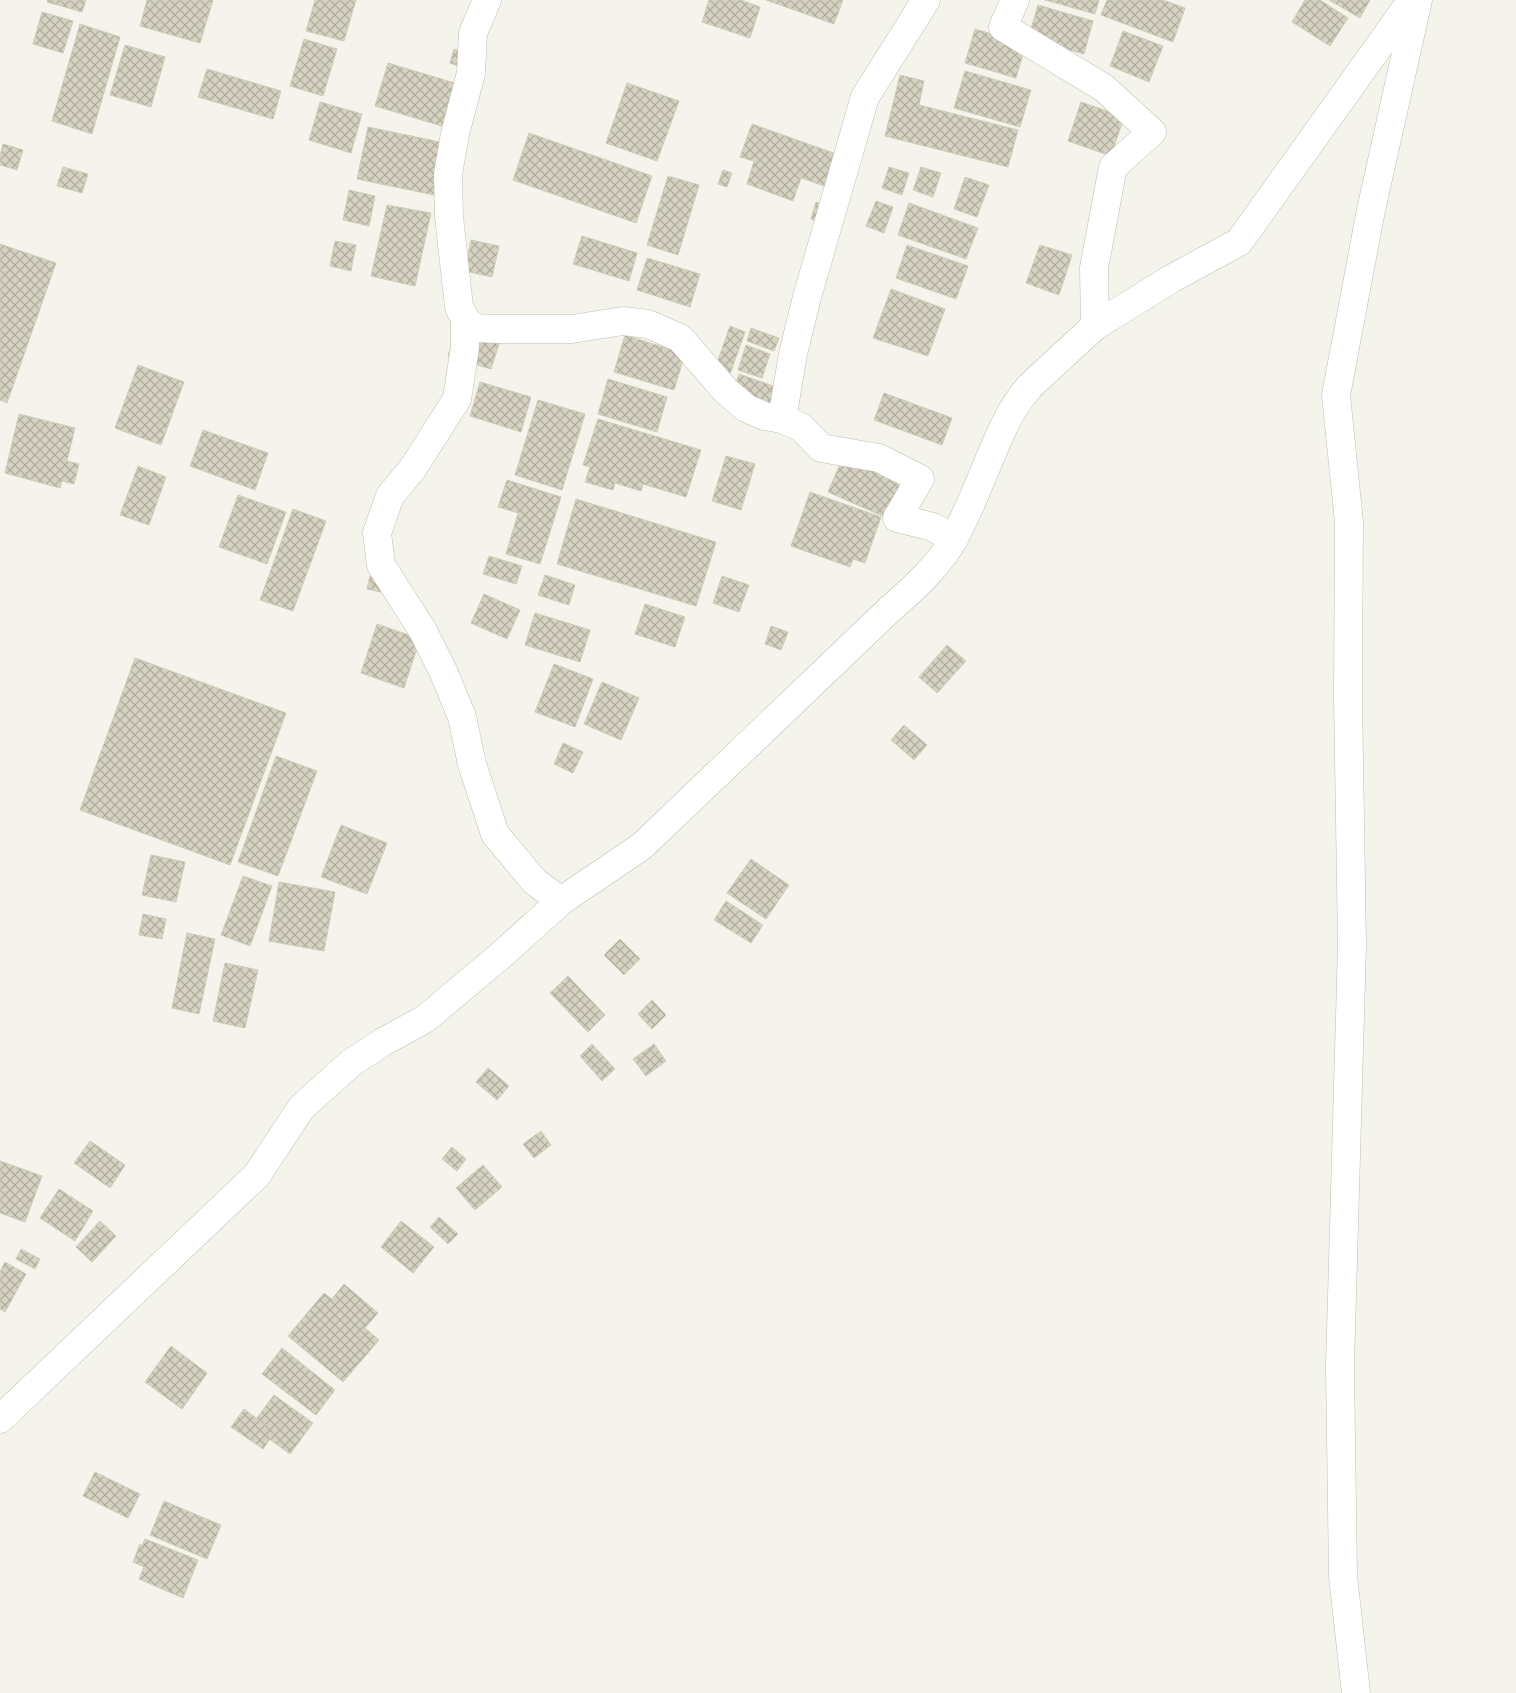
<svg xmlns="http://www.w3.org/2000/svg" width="1516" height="1693" font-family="'PT Sans Narrow',sans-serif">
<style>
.building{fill:url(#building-cross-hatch);stroke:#d0ccb6}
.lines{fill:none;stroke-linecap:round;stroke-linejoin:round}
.minor-casing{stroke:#c0beaf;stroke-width:29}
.minor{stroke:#fff;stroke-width:28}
</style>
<defs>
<pattern id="building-cross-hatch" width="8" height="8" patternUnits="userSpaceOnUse" patternTransform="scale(1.25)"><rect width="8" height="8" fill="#d6d2c2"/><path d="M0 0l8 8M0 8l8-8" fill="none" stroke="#b0ac9f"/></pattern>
</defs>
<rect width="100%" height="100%" fill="#f5f4ec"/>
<g class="building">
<path d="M 48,0 L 86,0 L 82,12 L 47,2 Z"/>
<path d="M 147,0 L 213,0 L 200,43 L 140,26 Z"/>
<path d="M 315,0 L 356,0 L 344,41 L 306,31 Z"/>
<path d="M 709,0 L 741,0 L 760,7 L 750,38 L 702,22 Z"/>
<path d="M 766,0 L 843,0 L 834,24 Z"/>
<path d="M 1045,0 L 1099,0 L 1095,14 Z"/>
<path d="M 1107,0 L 1163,0 L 1185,8 L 1173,42 L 1101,15 Z"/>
<path d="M 1305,0 L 1320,0 L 1348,18 L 1330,46 L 1292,22 Z"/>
<path d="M 1329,0 L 1370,0 L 1360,18 Z"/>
<path d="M 1038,5 L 1093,21 L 1084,54 L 1028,39 Z"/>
<path d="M 42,12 L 73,21 L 63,53 L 33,44 Z"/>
<path d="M 80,24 L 120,37 L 92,134 L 52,121 Z"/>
<path d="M 975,29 L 1026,44 L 1016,78 L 965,63 Z"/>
<path d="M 1123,31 L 1163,46 L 1149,82 L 1110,66 Z"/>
<path d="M 304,39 L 337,49 L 323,96 L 290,86 Z"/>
<path d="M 125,45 L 165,57 L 151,107 L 110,95 Z"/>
<path d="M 454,49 L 466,53 L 461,67 L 450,63 Z"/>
<path d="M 388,63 L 458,84 L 445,127 L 375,106 Z"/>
<path d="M 207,69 L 281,91 L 273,119 L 198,97 Z"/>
<path d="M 965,71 L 1031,90 L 1020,127 L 954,108 Z"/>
<path d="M 900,75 L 924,81 L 919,105 L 1018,130 L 1008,167 L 885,136 Z"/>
<path d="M 627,83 L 679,101 L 657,161 L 606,143 Z"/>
<path d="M 320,102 L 362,114 L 351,153 L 309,140 Z"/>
<path d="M 1081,102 L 1124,117 L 1111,156 L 1068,141 Z"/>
<path d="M 752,124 L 842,156 L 830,188 L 801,178 L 793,201 L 747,184 L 754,161 L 740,157 Z"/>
<path d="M 368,127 L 445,143 L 434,195 L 357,179 Z"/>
<path d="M 529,133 L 652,176 L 636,223 L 513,180 Z"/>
<path d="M 3,144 L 23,150 L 17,170 L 0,165 L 0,156 Z"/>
<path d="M 63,167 L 88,174 L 82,193 L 57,186 Z"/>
<path d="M 889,167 L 909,173 L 902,195 L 882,188 Z"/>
<path d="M 921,167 L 941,173 L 933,197 L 913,190 Z"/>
<path d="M 723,170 L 732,173 L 727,187 L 718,184 Z"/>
<path d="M 668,176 L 699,185 L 678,255 L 647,245 Z"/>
<path d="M 965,177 L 989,185 L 977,217 L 954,209 Z"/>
<path d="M 349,190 L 375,196 L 369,226 L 343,220 Z"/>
<path d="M 876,201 L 893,207 L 884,233 L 866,226 Z"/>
<path d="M 816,202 L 828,207 L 823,224 L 811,219 Z"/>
<path d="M 909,203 L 978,228 L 966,259 L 898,235 Z"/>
<path d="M 387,205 L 431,213 L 415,286 L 371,276 Z"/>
<path d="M 582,236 L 637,253 L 629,281 L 573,264 Z"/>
<path d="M 471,240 L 499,246 L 492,277 L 465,271 Z"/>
<path d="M 335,241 L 356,245 L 351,271 L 330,266 Z"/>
<path d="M 0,244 L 56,263 L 7,403 L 0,400 Z"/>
<path d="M 907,245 L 968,266 L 956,299 L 896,278 Z"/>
<path d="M 1040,245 L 1072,255 L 1059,295 L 1026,283 Z"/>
<path d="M 647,258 L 700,274 L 690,307 L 637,290 Z"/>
<path d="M 891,289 L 945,309 L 928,356 L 873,338 Z"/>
<path d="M 730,326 L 745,332 L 730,374 L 715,369 Z"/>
<path d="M 751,328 L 779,338 L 774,351 L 747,341 Z"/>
<path d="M 456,331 L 499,344 L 491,369 L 448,356 Z"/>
<path d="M 625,335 L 685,354 L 674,390 L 614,372 Z"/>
<path d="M 746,345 L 770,354 L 762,378 L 738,370 Z"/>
<path d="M 138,365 L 184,382 L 161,445 L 115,428 Z"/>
<path d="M 739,374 L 776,387 L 769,408 L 732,395 Z"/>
<path d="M 608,379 L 667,397 L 657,432 L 598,414 Z"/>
<path d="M 480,382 L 531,397 L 521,432 L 470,416 Z"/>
<path d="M 884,393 L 952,418 L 942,445 L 874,420 Z"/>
<path d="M 538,400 L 585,414 L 562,490 L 515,475 Z"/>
<path d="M 19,414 L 75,428 L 67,461 L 79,464 L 74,484 L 62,481 L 60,488 L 5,473 Z"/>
<path d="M 598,419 L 701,450 L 686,497 L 643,484 L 641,491 L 615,483 L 613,490 L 585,482 L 590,467 L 583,465 Z"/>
<path d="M 203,430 L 268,453 L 255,490 L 190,466 Z"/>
<path d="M 844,455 L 903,481 L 887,518 L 828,492 Z"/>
<path d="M 726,456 L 755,464 L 741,510 L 712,501 Z"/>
<path d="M 138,466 L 166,477 L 149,525 L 120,515 Z"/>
<path d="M 507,480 L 561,497 L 540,564 L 506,554 L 518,513 L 498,507 Z"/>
<path d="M 810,492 L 881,517 L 865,563 L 853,559 L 850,567 L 791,546 Z"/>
<path d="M 238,495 L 286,512 L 267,564 L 219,547 Z"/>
<path d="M 576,499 L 716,542 L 696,606 L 557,564 Z"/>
<path d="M 293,509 L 326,521 L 293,611 L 260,600 Z"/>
<path d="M 489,556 L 522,566 L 516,584 L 483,574 Z"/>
<path d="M 545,575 L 575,585 L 569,605 L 538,595 Z"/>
<path d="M 370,576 L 383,579 L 381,592 L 367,589 Z"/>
<path d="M 722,576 L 749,585 L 739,612 L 713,603 Z"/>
<path d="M 484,594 L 520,610 L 507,639 L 471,623 Z"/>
<path d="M 645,604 L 685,617 L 675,647 L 635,634 Z"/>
<path d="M 535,613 L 590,630 L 580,662 L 525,645 Z"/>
<path d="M 377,624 L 420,639 L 404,688 L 361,673 Z"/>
<path d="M 771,626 L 788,632 L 781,650 L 765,644 Z"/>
<path d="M 947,645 L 966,661 L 937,693 L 919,677 Z"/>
<path d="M 135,658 L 286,713 L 230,865 L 80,810 Z"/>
<path d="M 554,664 L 593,679 L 575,727 L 535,712 Z"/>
<path d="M 602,682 L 639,698 L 621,740 L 584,724 Z"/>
<path d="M 904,725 L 927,745 L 914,760 L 891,740 Z"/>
<path d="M 563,743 L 583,752 L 573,773 L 554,764 Z"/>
<path d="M 276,756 L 317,771 L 278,876 L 238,862 Z"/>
<path d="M 341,825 L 387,843 L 367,894 L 321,877 Z"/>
<path d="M 151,855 L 185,862 L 176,902 L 142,895 Z"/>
<path d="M 751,859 L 789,885 L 766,919 L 727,893 Z"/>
<path d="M 243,876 L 272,886 L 250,946 L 221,935 Z"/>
<path d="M 279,882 L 335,892 L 324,951 L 269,941 Z"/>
<path d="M 726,901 L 763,925 L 751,943 L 714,920 Z"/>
<path d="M 143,914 L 166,919 L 162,939 L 139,935 Z"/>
<path d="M 187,933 L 215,939 L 199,1014 L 172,1008 Z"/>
<path d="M 620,939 L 640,959 L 624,975 L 604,955 Z"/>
<path d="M 225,963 L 258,970 L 245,1028 L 213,1021 Z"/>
<path d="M 568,976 L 605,1015 L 588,1032 L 550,993 Z"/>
<path d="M 652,1000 L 666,1015 L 652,1029 L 638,1014 Z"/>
<path d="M 592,1044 L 615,1069 L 602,1081 L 580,1056 Z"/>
<path d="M 654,1044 L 666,1061 L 646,1076 L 633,1059 Z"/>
<path d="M 488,1068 L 509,1086 L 497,1100 L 476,1082 Z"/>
<path d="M 541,1131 L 551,1145 L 534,1158 L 523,1144 Z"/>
<path d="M 90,1141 L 125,1165 L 110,1188 L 74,1163 Z"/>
<path d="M 452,1147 L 466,1159 L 457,1171 L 442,1159 Z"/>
<path d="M 0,1161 L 42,1176 L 25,1222 L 0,1213 Z"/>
<path d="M 483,1165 L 502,1187 L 475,1210 L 456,1188 Z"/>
<path d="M 59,1189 L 93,1211 L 75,1241 L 40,1218 Z"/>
<path d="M 439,1217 L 458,1234 L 448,1244 L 430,1227 Z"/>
<path d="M 100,1221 L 116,1236 L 92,1262 L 76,1247 Z"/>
<path d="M 401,1221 L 434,1247 L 413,1273 L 381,1247 Z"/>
<path d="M 21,1249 L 40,1259 L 35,1269 L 16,1259 Z"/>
<path d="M 5,1262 L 26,1274 L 5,1312 L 0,1309 L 0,1272 Z"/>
<path d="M 344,1284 L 378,1313 L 365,1328 L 379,1340 L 343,1382 L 288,1336 L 324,1293 L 332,1299 Z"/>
<path d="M 171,1346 L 207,1373 L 182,1409 L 145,1382 Z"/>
<path d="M 282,1348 L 335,1390 L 316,1415 L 262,1374 Z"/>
<path d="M 274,1395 L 313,1423 L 290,1454 L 251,1426 Z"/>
<path d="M 244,1409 L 275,1432 L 263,1449 L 231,1427 Z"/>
<path d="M 95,1472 L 140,1494 L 128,1518 L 83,1496 Z"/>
<path d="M 164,1501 L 221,1525 L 207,1559 L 150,1535 Z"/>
<path d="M 145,1539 L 198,1560 L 183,1598 L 139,1579 L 144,1567 L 133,1562 L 140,1544 L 142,1546 Z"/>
</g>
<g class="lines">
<g class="minor-casing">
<g id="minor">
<path d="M 487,0 L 473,33 L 471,73 L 455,134 L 448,174 L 449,217 L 459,307 L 465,319 L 474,328 L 497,329 L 572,329 L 623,321 L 648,324 L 680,338 L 726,391 L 746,408 L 764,416 L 782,419 L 801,427 L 821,448 L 879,458 L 920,479 L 897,518 L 933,527 L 954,539"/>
<path d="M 1015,0 L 1003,27 L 1104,88 L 1152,132 L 1113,167 L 1094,268 L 1095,326"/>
<path d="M 465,319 L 465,347 L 457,399 L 413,468 L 390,496 L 377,533 L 381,565 L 423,631 L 444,673 L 462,717 L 472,764 L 495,834 L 535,882 L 561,901"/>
<path d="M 782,419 L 793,354 L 807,297 L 865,97 L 926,0"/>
<path d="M 0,1419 L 257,1175 L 301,1108 L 351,1063 L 383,1042 L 425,1019 L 500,956 L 561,901 L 642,846 L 888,611 C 912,590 940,565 955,537 C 965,517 974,497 982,477 C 997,443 1005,415 1030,386 L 1095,326 L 1171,279 L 1239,242 L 1412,0"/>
<path d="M 1356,1693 L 1343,1576 L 1340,1366 L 1352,945 L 1348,696 L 1349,522 L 1336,395 L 1371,210 L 1418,0"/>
</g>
</g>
<use href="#minor" class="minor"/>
</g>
</svg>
